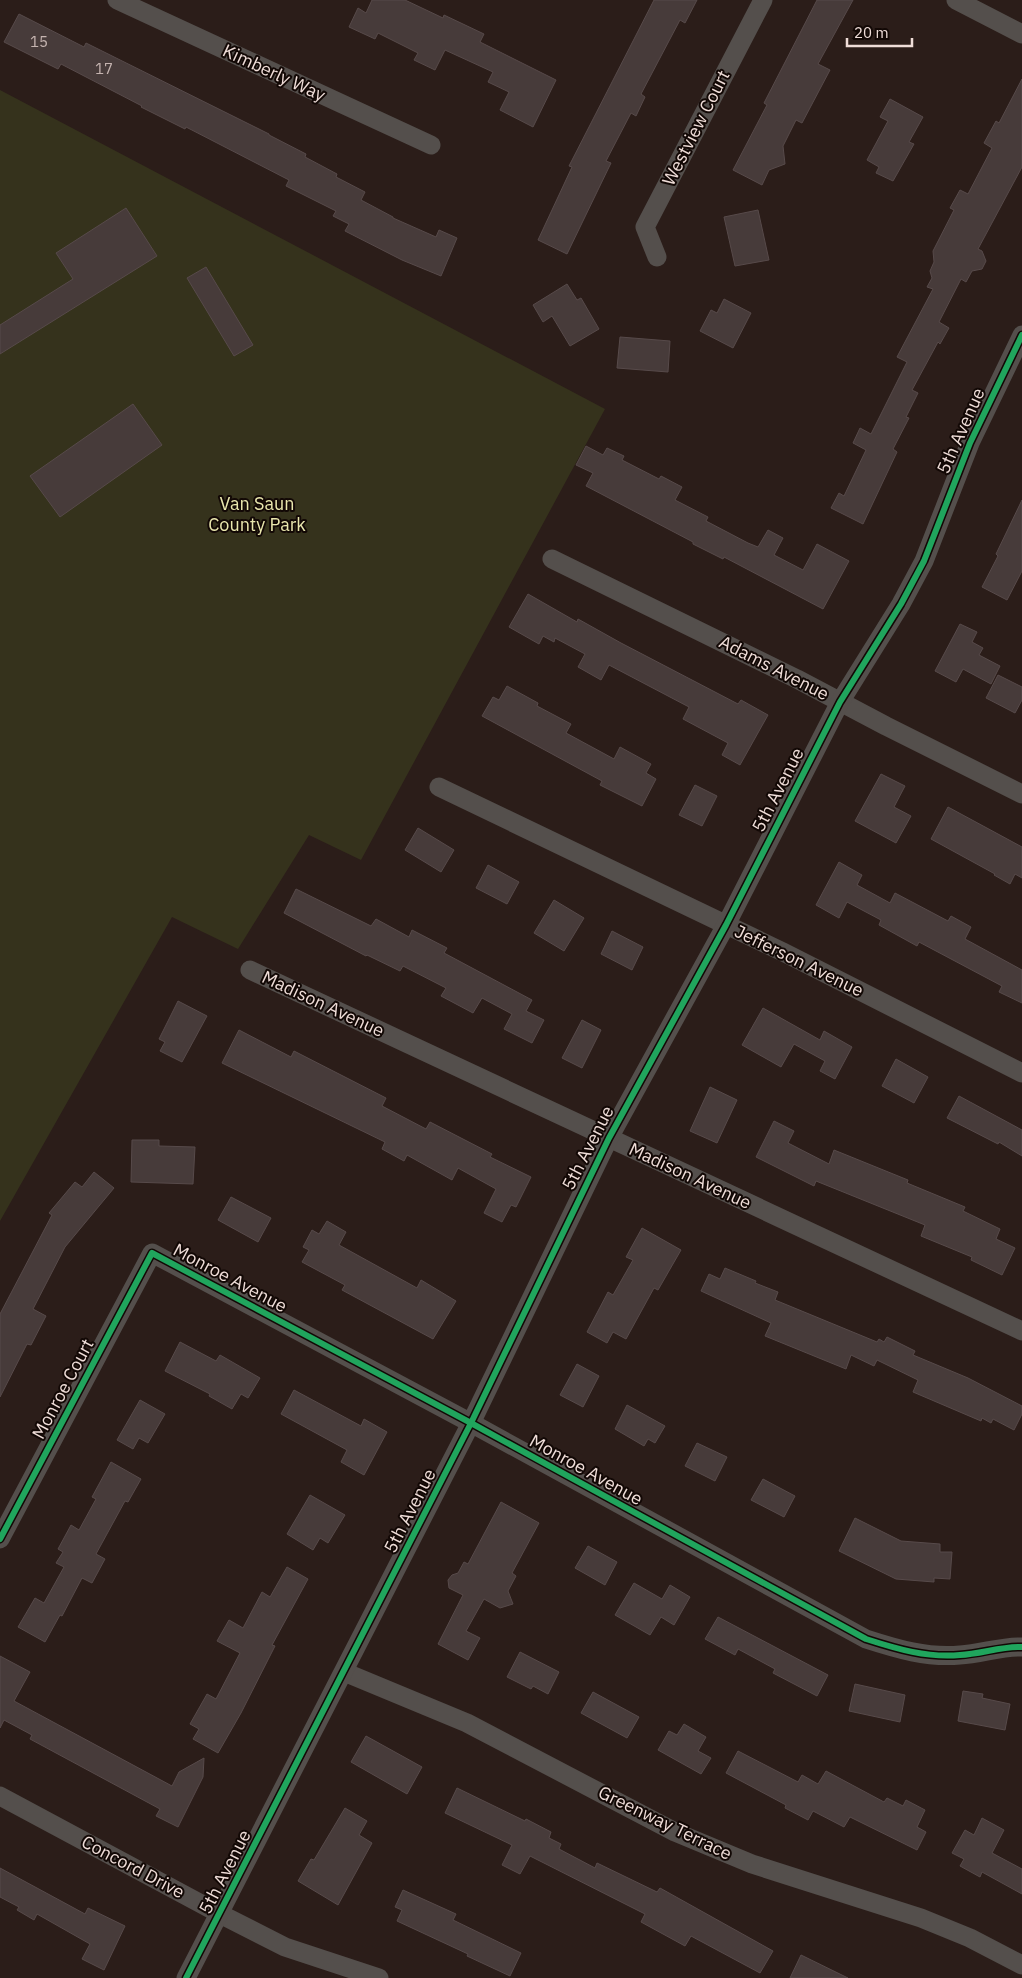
<svg xmlns="http://www.w3.org/2000/svg" width="1022" height="1978" font-family="'IBM Plex Sans',sans-serif">
<style>
.green{fill:#35321c}
.building{fill:#473b3a;stroke:#574a4a}
.lines{fill:none;stroke-linecap:round;stroke-linejoin:round}
.minor{stroke:#544f4c;stroke-width:19}
.cycleway-casing{stroke:#120805;stroke-width:9}
.cycleway{stroke:#20a55d;stroke-width:6}
.labels{text-anchor:middle;stroke-width:4;stroke-linejoin:round;paint-order:stroke}
.number-label{font-size:15px;fill:#c5b4b0}
.street-label{font-size:18px;fill:#efddd8;stroke:#120805}
.park-label{font-size:18px;fill:#eae7ae;stroke:#120805}
</style>
<rect width="100%" height="100%" fill="#2b1d19"/>
<path class="green" d="M 0,90 L 605,409 L 361,860 L 309,835 L 238,949 L 172,917 L 0,1221 Z"/>
<g class="building">
<path d="M 372,0 L 405,0 L 443,18 L 444,15 L 484,34 L 480,42 L 556,80 L 533,127 L 500,110 L 509,92 L 488,82 L 493,72 L 445,50 L 435,70 L 414,60 L 418,53 L 378,33 L 375,39 L 349,27 L 358,8 L 366,13 Z"/>
<path d="M 654,0 L 697,0 L 685,23 L 680,20 L 641,94 L 645,97 L 636,116 L 631,113 L 606,161 L 611,163 L 567,254 L 538,240 L 572,167 L 569,166 Z"/>
<path d="M 817,0 L 853,0 L 818,64 L 830,70 L 802,123 L 796,120 L 783,146 L 785,164 L 769,170 L 762,185 L 733,170 L 767,105 L 764,103 Z"/>
<path d="M 19,14 L 84,47 L 86,43 L 269,134 L 269,135 L 306,154 L 305,157 L 337,174 L 336,177 L 365,192 L 361,200 L 393,217 L 393,218 L 436,237 L 439,230 L 457,238 L 441,276 L 402,260 L 345,231 L 349,224 L 333,216 L 336,211 L 286,186 L 289,180 L 186,127 L 185,129 L 141,107 L 142,106 L 61,64 L 58,69 L 4,42 Z"/>
<path d="M 1022,79 L 1022,167 L 978,249 L 982,251 L 986,261 L 982,269 L 972,271 L 966,282 L 961,279 L 939,322 L 949,328 L 940,344 L 938,342 L 912,390 L 918,393 L 906,417 L 909,418 L 893,449 L 897,452 L 863,524 L 831,508 L 839,493 L 844,496 L 866,450 L 853,443 L 860,428 L 871,434 L 907,362 L 897,357 L 933,289 L 927,287 L 932,278 L 930,271 L 934,262 L 933,251 L 954,210 L 950,208 L 960,190 L 968,194 L 992,148 L 984,143 L 996,121 L 999,123 Z"/>
<path d="M 890,99 L 923,117 L 909,142 L 914,144 L 893,181 L 876,173 L 879,167 L 867,160 L 888,121 L 880,117 Z"/>
<path d="M 126,208 L 157,256 L 0,354 L 0,325 L 73,279 L 56,253 Z"/>
<path d="M 758,210 L 769,260 L 735,266 L 724,217 Z"/>
<path d="M 206,267 L 253,345 L 234,356 L 187,278 Z"/>
<path d="M 567,284 L 577,300 L 581,298 L 599,329 L 570,346 L 552,316 L 543,322 L 533,305 Z"/>
<path d="M 724,299 L 751,313 L 733,348 L 700,331 L 711,310 L 717,313 Z"/>
<path d="M 620,337 L 670,341 L 668,372 L 617,368 Z"/>
<path d="M 133,404 L 162,445 L 60,517 L 30,476 Z"/>
<path d="M 586,446 L 603,455 L 607,448 L 624,456 L 622,460 L 659,479 L 661,476 L 682,487 L 675,500 L 708,517 L 706,521 L 748,543 L 758,547 L 768,530 L 783,538 L 774,555 L 803,570 L 817,544 L 849,561 L 823,609 L 724,557 L 723,559 L 693,544 L 693,542 L 586,486 L 593,473 L 576,465 Z"/>
<path d="M 1022,500 L 1022,571 L 1007,600 L 982,587 L 998,556 L 996,554 Z"/>
<path d="M 528,594 L 577,622 L 578,619 L 621,643 L 738,704 L 741,700 L 768,715 L 740,765 L 722,755 L 728,743 L 683,719 L 689,707 L 609,665 L 601,680 L 578,667 L 585,654 L 555,638 L 554,642 L 543,636 L 539,644 L 509,627 Z"/>
<path d="M 960,624 L 977,632 L 972,642 L 983,648 L 979,655 L 1000,666 L 991,684 L 963,669 L 956,682 L 935,671 Z"/>
<path d="M 998,675 L 1022,687 L 1022,700 L 1015,713 L 986,698 Z"/>
<path d="M 507,686 L 538,703 L 537,706 L 571,724 L 566,733 L 614,759 L 620,747 L 651,764 L 646,773 L 656,779 L 642,806 L 600,785 L 602,781 L 482,716 L 493,697 L 499,700 Z"/>
<path d="M 881,774 L 905,786 L 894,807 L 911,816 L 896,843 L 855,821 Z"/>
<path d="M 695,785 L 717,796 L 702,826 L 679,815 Z"/>
<path d="M 948,807 L 1022,847 L 1022,878 L 1015,874 L 1010,884 L 994,875 L 995,874 L 931,839 Z"/>
<path d="M 418,828 L 454,850 L 441,872 L 405,850 Z"/>
<path d="M 839,862 L 862,875 L 857,885 L 890,903 L 895,893 L 948,921 L 951,916 L 971,927 L 965,939 L 1022,970 L 1022,1003 L 999,992 L 1002,986 L 919,942 L 917,946 L 879,925 L 881,920 L 847,902 L 839,918 L 816,905 Z"/>
<path d="M 488,865 L 519,882 L 507,904 L 476,888 Z"/>
<path d="M 296,889 L 371,926 L 376,919 L 409,937 L 412,930 L 447,948 L 444,953 L 532,1000 L 526,1011 L 544,1020 L 532,1043 L 504,1029 L 512,1014 L 482,998 L 473,1013 L 441,996 L 446,988 L 403,966 L 400,971 L 367,955 L 366,956 L 284,913 Z"/>
<path d="M 554,900 L 584,918 L 564,951 L 534,933 Z"/>
<path d="M 612,931 L 643,947 L 632,970 L 601,954 Z"/>
<path d="M 178,1001 L 207,1016 L 182,1062 L 160,1051 L 165,1042 L 159,1039 Z"/>
<path d="M 763,1008 L 820,1040 L 824,1031 L 852,1047 L 835,1079 L 820,1071 L 825,1061 L 794,1044 L 781,1067 L 742,1045 Z"/>
<path d="M 582,1020 L 601,1030 L 582,1068 L 562,1058 Z"/>
<path d="M 239,1030 L 291,1057 L 294,1051 L 386,1098 L 382,1106 L 426,1129 L 430,1122 L 492,1154 L 490,1157 L 531,1177 L 516,1207 L 511,1205 L 502,1222 L 484,1213 L 496,1189 L 458,1168 L 452,1180 L 407,1155 L 404,1161 L 382,1149 L 385,1142 L 222,1063 Z"/>
<path d="M 896,1059 L 928,1077 L 914,1103 L 882,1086 Z"/>
<path d="M 710,1087 L 737,1100 L 717,1143 L 690,1131 Z"/>
<path d="M 959,1096 L 1022,1130 L 1022,1156 L 999,1142 L 998,1144 L 947,1118 Z"/>
<path d="M 774,1121 L 794,1131 L 788,1143 L 829,1164 L 834,1150 L 908,1180 L 907,1183 L 965,1207 L 963,1211 L 1000,1229 L 996,1239 L 1015,1248 L 1002,1275 L 971,1260 L 972,1257 L 921,1236 L 925,1225 L 816,1181 L 814,1186 L 756,1157 Z"/>
<path d="M 132,1140 L 159,1140 L 159,1146 L 195,1147 L 193,1184 L 131,1182 Z"/>
<path d="M 94,1172 L 114,1188 L 65,1247 L 33,1309 L 46,1316 L 31,1345 L 27,1344 L 0,1397 L 0,1314 L 52,1215 L 49,1213 L 75,1182 L 82,1187 Z"/>
<path d="M 231,1197 L 271,1218 L 258,1242 L 218,1220 Z"/>
<path d="M 327,1221 L 346,1232 L 339,1245 L 417,1288 L 421,1280 L 456,1301 L 433,1339 L 342,1290 L 345,1285 L 302,1262 L 309,1250 L 303,1247 L 312,1230 L 319,1234 Z"/>
<path d="M 642,1228 L 681,1250 L 658,1290 L 654,1288 L 626,1339 L 613,1332 L 607,1343 L 587,1332 L 608,1292 L 613,1295 L 633,1260 L 626,1257 Z"/>
<path d="M 725,1268 L 756,1281 L 755,1283 L 778,1292 L 775,1300 L 877,1342 L 879,1339 L 884,1342 L 887,1337 L 915,1351 L 913,1355 L 968,1378 L 1022,1406 L 1022,1414 L 1014,1430 L 993,1419 L 991,1423 L 982,1418 L 981,1421 L 913,1392 L 918,1380 L 877,1360 L 874,1366 L 851,1355 L 846,1369 L 765,1336 L 771,1323 L 701,1291 L 709,1274 L 720,1279 Z"/>
<path d="M 180,1342 L 216,1361 L 220,1355 L 260,1378 L 248,1398 L 241,1394 L 232,1409 L 209,1396 L 210,1394 L 165,1371 Z"/>
<path d="M 577,1364 L 599,1376 L 583,1407 L 560,1395 Z"/>
<path d="M 294,1390 L 361,1426 L 364,1419 L 387,1432 L 364,1475 L 341,1462 L 347,1450 L 281,1414 Z"/>
<path d="M 140,1400 L 165,1414 L 148,1443 L 139,1438 L 133,1449 L 117,1440 Z"/>
<path d="M 627,1405 L 665,1426 L 655,1443 L 648,1439 L 644,1446 L 615,1429 Z"/>
<path d="M 697,1443 L 727,1457 L 715,1481 L 685,1466 Z"/>
<path d="M 111,1462 L 141,1479 L 128,1502 L 125,1501 L 96,1554 L 105,1559 L 92,1583 L 82,1578 L 62,1616 L 60,1615 L 45,1642 L 18,1627 L 35,1598 L 44,1603 L 64,1567 L 56,1563 L 63,1552 L 58,1549 L 71,1525 L 79,1530 L 96,1499 L 92,1497 Z"/>
<path d="M 763,1479 L 795,1496 L 784,1517 L 751,1500 Z"/>
<path d="M 310,1495 L 345,1515 L 328,1543 L 320,1538 L 313,1550 L 287,1534 Z"/>
<path d="M 501,1502 L 539,1523 L 512,1573 L 516,1576 L 508,1591 L 513,1604 L 500,1608 L 484,1599 L 466,1631 L 480,1638 L 468,1660 L 438,1644 L 463,1595 L 449,1588 L 448,1580 L 452,1575 L 458,1573 L 464,1562 L 468,1564 Z"/>
<path d="M 855,1518 L 901,1541 L 940,1544 L 940,1552 L 952,1552 L 950,1579 L 934,1578 L 934,1582 L 896,1579 L 839,1551 Z"/>
<path d="M 588,1546 L 617,1562 L 605,1585 L 575,1568 Z"/>
<path d="M 287,1567 L 308,1579 L 272,1645 L 275,1646 L 241,1713 L 218,1753 L 193,1739 L 199,1729 L 190,1724 L 207,1694 L 216,1699 L 240,1653 L 217,1641 L 229,1620 L 243,1628 L 262,1592 L 270,1597 Z"/>
<path d="M 634,1583 L 662,1599 L 670,1585 L 690,1597 L 674,1625 L 661,1617 L 650,1635 L 615,1615 Z"/>
<path d="M 718,1617 L 828,1675 L 817,1696 L 773,1673 L 775,1669 L 738,1649 L 735,1655 L 705,1639 Z"/>
<path d="M 520,1652 L 559,1672 L 548,1694 L 533,1686 L 531,1689 L 507,1677 Z"/>
<path d="M 0,1656 L 30,1672 L 14,1701 L 172,1786 L 179,1772 L 204,1758 L 203,1777 L 178,1827 L 156,1816 L 160,1809 L 30,1739 L 32,1735 L 4,1720 L 0,1728 Z"/>
<path d="M 855,1684 L 905,1695 L 900,1722 L 849,1711 Z"/>
<path d="M 963,1691 L 983,1694 L 982,1698 L 1010,1704 L 1005,1730 L 958,1721 Z"/>
<path d="M 593,1692 L 639,1717 L 627,1738 L 581,1713 Z"/>
<path d="M 684,1724 L 706,1737 L 698,1751 L 711,1758 L 701,1774 L 658,1750 L 669,1731 L 677,1735 Z"/>
<path d="M 366,1736 L 422,1767 L 407,1794 L 351,1762 Z"/>
<path d="M 738,1751 L 798,1782 L 802,1775 L 818,1784 L 826,1771 L 884,1802 L 887,1798 L 903,1806 L 906,1800 L 925,1810 L 917,1827 L 926,1832 L 917,1850 L 850,1817 L 844,1827 L 813,1811 L 808,1820 L 785,1808 L 786,1805 L 726,1773 Z"/>
<path d="M 457,1788 L 525,1821 L 526,1819 L 551,1832 L 549,1838 L 561,1844 L 559,1849 L 595,1868 L 597,1863 L 657,1892 L 660,1888 L 773,1951 L 760,1973 L 691,1936 L 685,1946 L 641,1922 L 645,1914 L 530,1856 L 520,1874 L 502,1865 L 512,1845 L 445,1813 Z"/>
<path d="M 345,1808 L 367,1821 L 359,1835 L 372,1843 L 338,1905 L 298,1881 L 311,1859 L 314,1860 Z"/>
<path d="M 982,1818 L 1004,1830 L 992,1853 L 1022,1869 L 1022,1894 L 982,1872 L 980,1877 L 960,1866 L 964,1859 L 952,1853 L 965,1830 L 974,1835 Z"/>
<path d="M 0,1868 L 85,1914 L 88,1908 L 125,1926 L 104,1970 L 82,1959 L 90,1944 L 37,1914 L 34,1920 L 17,1910 L 19,1907 L 0,1897 Z"/>
<path d="M 403,1890 L 456,1914 L 453,1920 L 521,1953 L 510,1976 L 467,1956 L 468,1954 L 397,1921 L 402,1910 L 395,1907 Z"/>
<path d="M 801,1955 L 848,1978 L 790,1978 Z"/>
</g>
<g class="lines">
<g class="minor">
<path d="M 117,0 L 431,145"/>
<path d="M 956,0 L 1022,34"/>
<path d="M 657,257 L 645,227 L 763,0"/>
<path d="M 552,559 L 797,679 L 886,726 L 1022,794"/>
<path d="M 439,787 L 783,952 L 1022,1073"/>
<path d="M 250,970 L 1022,1331"/>
<path d="M 0,1539 L 152,1253 L 471,1423 L 866,1639 C 897,1649 927,1658 960,1655 C 981,1654 1002,1646 1022,1647"/>
<path d="M 344,1672 L 467,1723 L 675,1832 L 752,1864 L 921,1918 L 970,1938 L 1022,1965"/>
<path d="M 0,1796 L 220,1914 L 285,1947 L 379,1978"/>
<path d="M 186,1978 L 471,1423 L 609,1138 L 726,925 L 840,702 L 901,604 L 924,561 L 970,443 L 1022,335"/>
</g>
<g class="cycleway-casing">
<g id="cycleway">
<path d="M 0,1539 L 152,1253 L 471,1423 L 866,1639 C 897,1649 927,1658 960,1655 C 981,1654 1002,1646 1022,1647"/>
<path d="M 186,1978 L 471,1423 L 609,1138 L 726,925 L 840,702 L 901,604 L 924,561 L 970,443 L 1022,335"/>
</g>
</g>
<use href="#cycleway" class="cycleway"/>
</g>
<g class="labels">
<g class="number-label">
<text x="39" y="47">15</text>
<text x="104" y="74">17</text>
</g>
<g class="street-label">
<text transform="translate(274 73) rotate(25)" y="6">Kimberly Way</text>
<text transform="translate(696 128) rotate(-63)" y="6">Westview Court</text>
<text transform="translate(961 431) rotate(-66)" y="6">5th Avenue</text>
<text transform="translate(774 668) rotate(27)" y="6">Adams Avenue</text>
<text transform="translate(778 790) rotate(-63)" y="6">5th Avenue</text>
<text transform="translate(799 961) rotate(26)" y="6">Jefferson Avenue</text>
<text transform="translate(323 1004) rotate(25)" y="6">Madison Avenue</text>
<text transform="translate(588 1148) rotate(-63)" y="6">5th Avenue</text>
<text transform="translate(690 1176) rotate(25)" y="6">Madison Avenue</text>
<text transform="translate(230 1278) rotate(28)" y="6">Monroe Avenue</text>
<text transform="translate(63 1389) rotate(-62)" y="6">Monroe Court</text>
<text transform="translate(586 1470) rotate(29)" y="6">Monroe Avenue</text>
<text transform="translate(410 1511) rotate(-63)" y="6">5th Avenue</text>
<text transform="translate(665 1823) rotate(26)" y="6">Greenway Terrace</text>
<text transform="translate(133 1867) rotate(28)" y="6">Concord Drive</text>
<text transform="translate(225 1872) rotate(-63)" y="6">5th Avenue</text>
</g>
<g class="park-label">
<text x="257" y="510">Van Saun<tspan x="257" dy="21">County Park</tspan></text>
</g>
</g>
<path d="M847 38v8h65v-8" fill="none" stroke="#efddd8" stroke-width="2.5"/>
<text x="854" y="38" font-size="15" fill="#efddd8" stroke="#120805" stroke-width="4" paint-order="stroke">20 m</text>
</svg>
